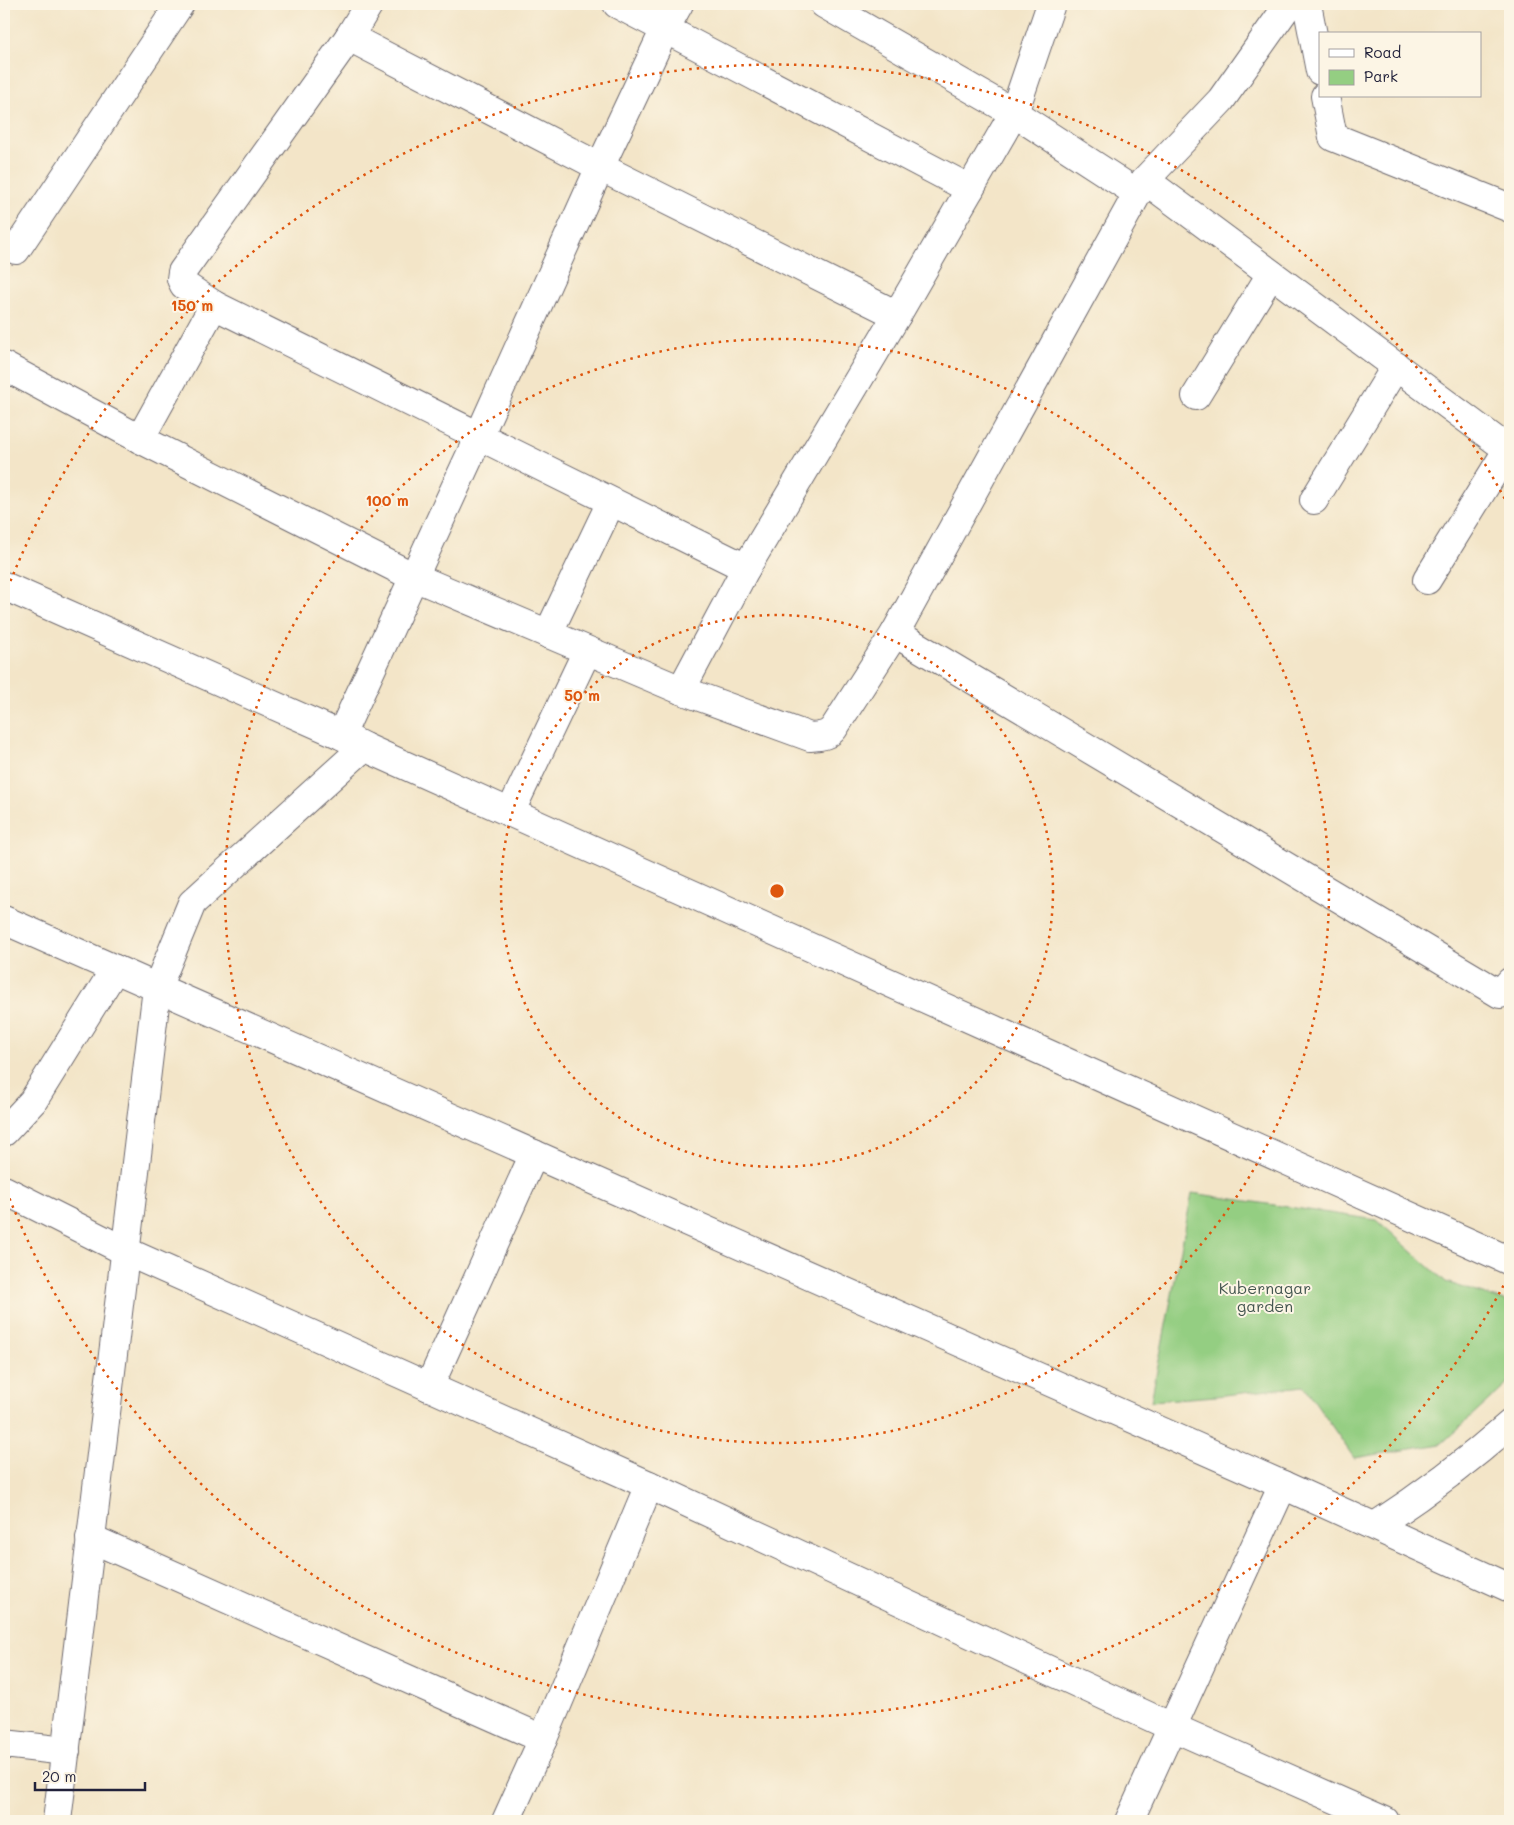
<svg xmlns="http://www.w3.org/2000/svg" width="1514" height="1825" font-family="Mali,sans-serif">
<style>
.green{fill:#94ce82;stroke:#5b785e}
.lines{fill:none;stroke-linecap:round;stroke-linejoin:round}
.street-casing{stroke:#6b666c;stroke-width:30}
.secondary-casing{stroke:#6b666c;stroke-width:30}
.street{stroke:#fff;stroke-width:28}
.secondary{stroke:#fff;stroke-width:28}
.ring{fill:none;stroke:#de560e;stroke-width:2.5;stroke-dasharray:2.5 5}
.labels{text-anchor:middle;stroke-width:4;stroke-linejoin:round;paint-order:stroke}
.park-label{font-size:16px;fill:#445650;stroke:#fcf5e5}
.centre{fill:#de560e;stroke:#fcf5e5;stroke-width:2.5}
.ring-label{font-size:15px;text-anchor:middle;font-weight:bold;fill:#de560e;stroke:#fcf5e5;stroke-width:4;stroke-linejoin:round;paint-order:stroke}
</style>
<rect width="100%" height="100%" fill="#fcf5e5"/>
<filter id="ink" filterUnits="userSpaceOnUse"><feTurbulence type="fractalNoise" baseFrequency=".02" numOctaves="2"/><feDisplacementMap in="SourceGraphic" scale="10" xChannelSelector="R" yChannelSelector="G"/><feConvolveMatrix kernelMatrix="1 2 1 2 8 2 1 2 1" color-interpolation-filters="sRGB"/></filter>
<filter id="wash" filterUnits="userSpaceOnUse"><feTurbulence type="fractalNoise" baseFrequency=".0096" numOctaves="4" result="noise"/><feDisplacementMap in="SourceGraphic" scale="20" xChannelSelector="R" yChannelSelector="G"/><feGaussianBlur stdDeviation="1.12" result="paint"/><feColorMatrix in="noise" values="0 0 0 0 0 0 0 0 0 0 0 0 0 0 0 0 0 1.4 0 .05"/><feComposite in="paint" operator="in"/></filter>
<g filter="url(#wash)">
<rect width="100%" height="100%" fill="#f3e5c8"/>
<path class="green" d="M 1192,1193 L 1377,1220 L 1446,1282 L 1510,1303 L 1510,1382 L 1441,1444 L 1354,1458 L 1304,1386 L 1216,1396 L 1151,1401 Z"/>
</g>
<g filter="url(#ink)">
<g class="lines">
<g class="street-casing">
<g id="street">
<path d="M 369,4 L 349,37 L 182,272 L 181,279 L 184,285 L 214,305 L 140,439 L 414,577 L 681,690 L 810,737 C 821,736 828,736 834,728 L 895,633"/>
<path d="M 679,4 L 665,29 L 970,189"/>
<path d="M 824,4 L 1014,113 L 1137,193"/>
<path d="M 1289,4 L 1221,100 L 1145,180 L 895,633 L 1500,994 L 1510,982"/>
<path d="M 1307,4 L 1320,71"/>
<path d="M 349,37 L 600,167 L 897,315"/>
<path d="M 1325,96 L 1333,137 L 1510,208"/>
<path d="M 1145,180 L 1510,451"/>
<path d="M 16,250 L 180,4"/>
<path d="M 214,305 L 746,568"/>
<path d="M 4,366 L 140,439"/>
<path d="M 1196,396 L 1271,274"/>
<path d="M 1314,500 L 1396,366"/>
<path d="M 1427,580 L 1508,449"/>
<path d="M 548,634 L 611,502"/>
<path d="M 681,690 L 746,568 L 897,315 L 1014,113 L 1051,4"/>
<path d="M 341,735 L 479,436 L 600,167 L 665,29 L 617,4"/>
<path d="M 510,813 L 587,651"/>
<path d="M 4,920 L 1283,1485 L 1510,1588"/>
<path d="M 4,1132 L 33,1101 L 115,969"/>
<path d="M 4,1190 L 125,1251 L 649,1485 L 1172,1727 L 1385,1821"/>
<path d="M 429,1387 L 534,1154"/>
<path d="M 1375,1526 C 1423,1495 1467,1462 1510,1424"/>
<path d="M 90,1538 L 543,1739"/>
<path d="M 4,1744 L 66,1751"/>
<path d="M 57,1821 L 157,988 L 192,903 L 364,747"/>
<path d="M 506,1821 L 543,1739 L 649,1485"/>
<path d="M 1129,1821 L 1283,1485"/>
</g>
</g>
<g class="secondary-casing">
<path id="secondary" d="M 4,586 L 341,735 L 364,747 L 1510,1261"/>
</g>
<use href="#street" class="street"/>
<use href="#secondary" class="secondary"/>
</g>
</g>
<g class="ring">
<circle cx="777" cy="891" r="276"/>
<circle cx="777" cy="891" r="552"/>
<path d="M1507 1279A827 827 0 0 1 5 1187M5 595A827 827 0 0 1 1507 503"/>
</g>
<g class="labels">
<g class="park-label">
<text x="1265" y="1294">Kubernagar<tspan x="1265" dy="18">garden</tspan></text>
</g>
</g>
<circle cx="777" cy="891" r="8" class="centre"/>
<g class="ring-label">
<text x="192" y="311">150 m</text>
<text x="387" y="506">100 m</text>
<text x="582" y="701">50 m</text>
</g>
<rect width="1514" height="1825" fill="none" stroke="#fcf5e5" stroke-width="20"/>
<rect x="1319" y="32" width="162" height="65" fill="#fcf5e5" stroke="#a5a1a1"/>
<rect x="1329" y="49" width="25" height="8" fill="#ffffff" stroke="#a5a1a1"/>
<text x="1364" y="58" font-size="15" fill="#22223b">Road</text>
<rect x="1329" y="70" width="25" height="15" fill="#94ce82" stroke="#a5a1a1"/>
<text x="1364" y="82" font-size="15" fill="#22223b">Park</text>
<path d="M35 1782v8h110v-8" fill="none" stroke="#22223b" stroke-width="2.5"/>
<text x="42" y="1782" font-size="15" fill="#22223b" stroke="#fcf5e5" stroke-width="4" paint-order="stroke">20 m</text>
</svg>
